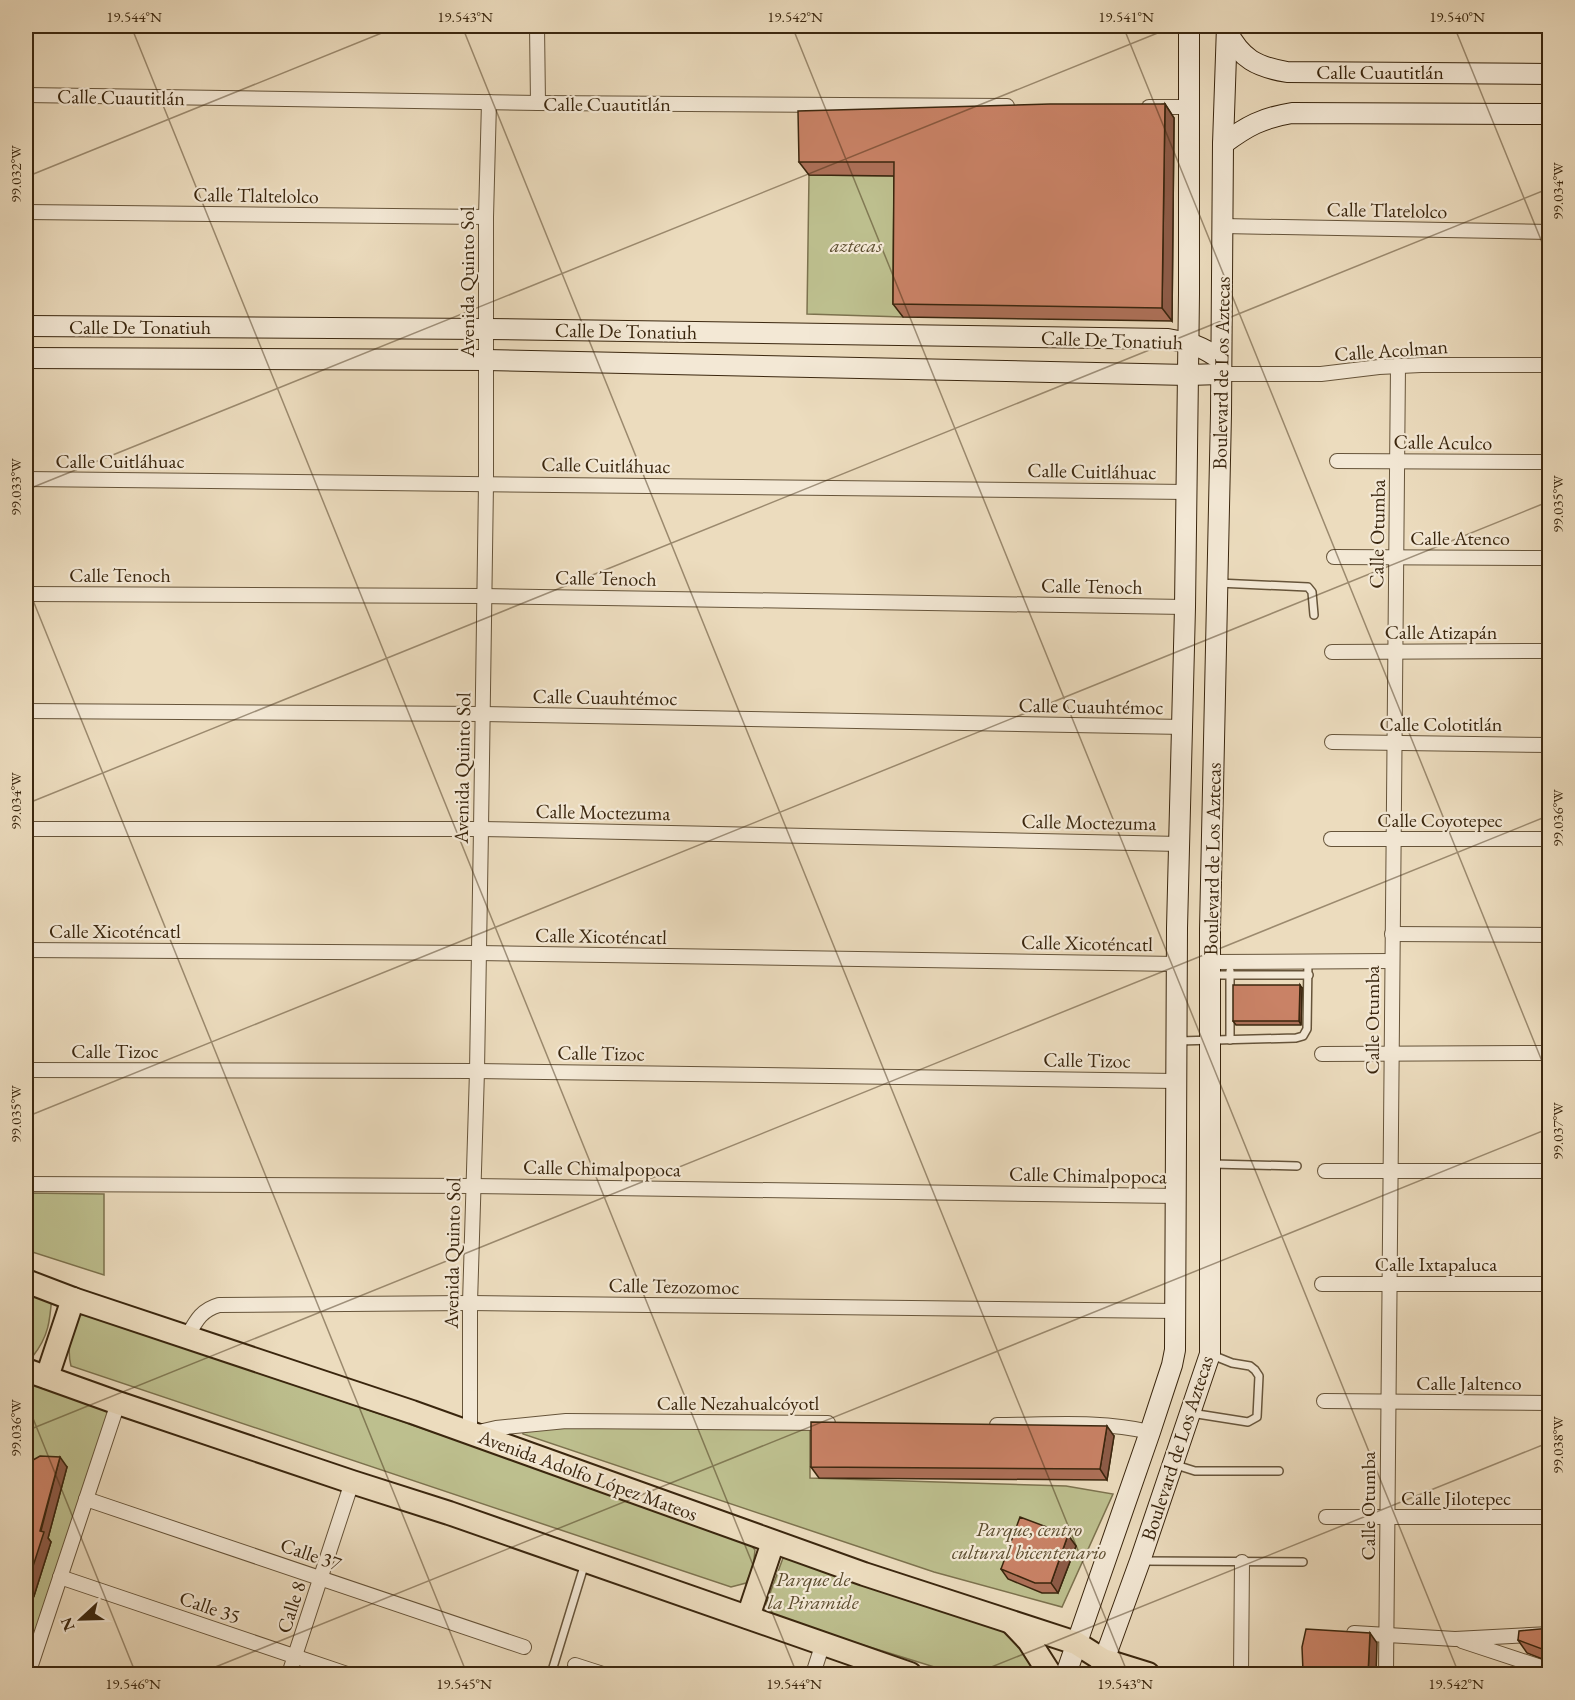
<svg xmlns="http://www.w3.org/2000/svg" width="1575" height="1700" font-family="'EB Garamond',serif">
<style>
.green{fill:#bdbf8e;stroke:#7c724e;stroke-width:1.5}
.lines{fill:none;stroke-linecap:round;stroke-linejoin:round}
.lane-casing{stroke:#66543a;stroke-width:10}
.street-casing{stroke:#66543a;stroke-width:16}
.secondary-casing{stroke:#3a260e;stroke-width:22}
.primary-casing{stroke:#3a260e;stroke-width:26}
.lane{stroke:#f3e8d5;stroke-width:7}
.street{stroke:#f3e8d5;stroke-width:14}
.secondary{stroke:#f3e8d5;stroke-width:20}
.primary{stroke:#ecdcbe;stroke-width:22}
.wall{fill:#ad7058;stroke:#3a260e;stroke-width:1.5}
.shaded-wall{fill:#8d5b47;stroke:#3a260e;stroke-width:1.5}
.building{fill:#c98266;stroke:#3a260e;stroke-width:1.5}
.ticks{fill:none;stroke:#3a260e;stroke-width:1.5;stroke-opacity:0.45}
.labels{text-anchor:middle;stroke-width:4.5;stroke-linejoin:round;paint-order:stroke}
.street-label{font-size:20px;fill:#3a260e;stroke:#f3e8d5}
.park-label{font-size:20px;font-style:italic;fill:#5b4c2e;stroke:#f3e8d5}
.neatline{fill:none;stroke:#3a260e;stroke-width:2}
.ticks-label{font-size:15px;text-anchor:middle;fill:#3a260e}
</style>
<rect width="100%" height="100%" fill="#ecdcbe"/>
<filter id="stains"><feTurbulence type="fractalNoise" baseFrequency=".00333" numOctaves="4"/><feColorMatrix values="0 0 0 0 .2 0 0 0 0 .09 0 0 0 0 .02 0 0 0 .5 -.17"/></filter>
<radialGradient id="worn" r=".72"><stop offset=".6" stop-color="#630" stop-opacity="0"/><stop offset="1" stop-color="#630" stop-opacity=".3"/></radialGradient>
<g class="green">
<path d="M 809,175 L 904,176 L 903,317 L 807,314 Z"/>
<path d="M 26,1193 L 104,1194 L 104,1275 L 26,1250 Z"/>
<path d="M 26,1286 L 52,1295 C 50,1320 49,1336 33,1356 L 26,1353 Z"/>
<path d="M 87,1314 L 746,1539 L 755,1550 L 753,1568 L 746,1583 L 731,1587 L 71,1366 C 67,1351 70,1328 80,1315 Z"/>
<path d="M 26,1374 L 123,1407 L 26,1674 Z"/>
<path d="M 521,1423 L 810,1429 L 810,1478 L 1066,1486 L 1113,1494 L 1062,1607 L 934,1572 L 523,1434 Z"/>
<path d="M 809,1549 L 1016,1625 L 1045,1674 L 957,1674 L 779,1619 L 769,1612 L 766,1604 L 783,1558 Z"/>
</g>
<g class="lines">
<g class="lane-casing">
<g id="lane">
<path d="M 1218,583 L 1308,587 L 1312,592 L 1314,615"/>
<path d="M 1212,975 L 1309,975"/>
<path d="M 1230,1040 L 1230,971"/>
<path d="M 1178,1041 L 1296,1038 L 1303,1036 L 1307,1029 L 1308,961"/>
<path d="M 1213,1164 L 1297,1166"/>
<path d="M 1191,1413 L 1248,1422 L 1257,1417 L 1259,1376 L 1255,1370 L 1250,1366 L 1232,1363 L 1212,1355"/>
<path d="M 1176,1465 L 1195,1471 L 1279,1471"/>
<path d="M 1143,1561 L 1303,1562"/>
<path d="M 551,1674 L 585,1563"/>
</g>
</g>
<g class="street-casing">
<g id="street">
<path d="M 537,26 L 538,103"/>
<path d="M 26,95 L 538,103 L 1007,106"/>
<path d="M 489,102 L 486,217 L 486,483 L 481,829 L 477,1071 L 470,1303 L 470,1434 L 496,1428 L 566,1421 L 828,1423"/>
<path d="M 1149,107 L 1189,107"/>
<path d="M 26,212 L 486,217"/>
<path d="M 1223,226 L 1550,232"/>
<path d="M 1221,374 L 1321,374 L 1379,367 L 1421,365 L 1550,365"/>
<path d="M 1337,461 L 1550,462"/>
<path d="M 26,479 L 1187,492"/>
<path d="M 1334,557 L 1550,558"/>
<path d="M 26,594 L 483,596 L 1185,607"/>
<path d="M 1332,652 L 1550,651"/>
<path d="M 26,711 L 483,714 L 1184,727"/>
<path d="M 1332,742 L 1550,745"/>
<path d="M 26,829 L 481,829 L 1180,844"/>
<path d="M 1331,839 L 1550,839"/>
<path d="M 1392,934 L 1550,935"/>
<path d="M 26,950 L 478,953 L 1177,964"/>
<path d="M 1211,962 L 1392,961"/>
<path d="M 1322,1054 L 1550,1053"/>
<path d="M 26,1070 L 477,1071 L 1176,1081"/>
<path d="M 1325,1171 L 1550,1171"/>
<path d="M 26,1184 L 472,1186 L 1177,1196"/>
<path d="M 1322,1284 L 1550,1284"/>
<path d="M 187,1337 C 196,1321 201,1310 219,1305 L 470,1303 L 1177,1311"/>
<path d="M 1324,1401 L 1550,1403"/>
<path d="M 997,1425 C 1047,1425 1101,1420 1150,1432"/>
<path d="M 86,1499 L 524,1647"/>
<path d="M 1326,1517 L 1550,1517"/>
<path d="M 60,1577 L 347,1674"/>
<path d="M 1354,1633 L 1455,1639 L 1550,1634"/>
<path d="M 1462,1641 L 1550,1670"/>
<path d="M 575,1665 L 603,1674"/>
<path d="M 28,1674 L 118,1403"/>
<path d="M 289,1674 L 352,1482"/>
<path d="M 813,1674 L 823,1643"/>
<path d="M 1241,1674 L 1242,1562"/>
<path d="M 1386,1674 L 1398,365"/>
</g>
</g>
<g class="secondary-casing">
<g id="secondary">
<path d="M 1227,31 C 1241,59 1257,67 1287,72 L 1550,74"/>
<path d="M 1223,144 C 1247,126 1262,118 1292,113 L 1550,114"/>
<path d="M 26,326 L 487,329 L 1168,339 C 1191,343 1202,346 1221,360"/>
<path d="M 26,358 L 486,360 L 1188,375 L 1221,374"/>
<path d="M 1066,1674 L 1150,1432 L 1172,1365 L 1175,1350 L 1177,928 L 1185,607 L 1189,294 L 1189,26"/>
<path d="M 1099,1674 L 1140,1561 L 1210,1354 L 1210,929 L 1221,413 L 1223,144 L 1227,26"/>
</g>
</g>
<g class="primary-casing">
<g id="primary">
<path d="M 26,1281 L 73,1299 L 412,1412 L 864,1574 L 1076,1643 L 1103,1660 L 1148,1674"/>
<path d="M 26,1370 L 118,1403 L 352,1482 L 449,1513 L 910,1674"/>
<path d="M 47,1377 L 73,1299"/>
<path d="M 748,1617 L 773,1542"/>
<path d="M 1012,1623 L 1029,1641 L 1050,1674"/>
</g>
</g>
<use href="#lane" class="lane"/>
<use href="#street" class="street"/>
<use href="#secondary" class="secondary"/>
<use href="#primary" class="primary"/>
</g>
<g class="wall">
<path d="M 1165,104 L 1174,118 L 1172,321 L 903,317 L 893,304 L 894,176 L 809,175 L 799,162 Z"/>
<path d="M 1302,988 L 1301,1025 L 1236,1025 L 1233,1021 Z"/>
<path d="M 1114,1436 L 1107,1480 L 819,1478 L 811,1467 Z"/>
<path d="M 26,1464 L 67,1467 L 48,1538 L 51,1542 L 34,1596 L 26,1593 Z"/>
<path d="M 1068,1535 L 1076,1546 L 1058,1593 L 1042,1593 L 1008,1579 L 1001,1569 Z"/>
<path d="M 1550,1628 L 1550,1662 L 1527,1653 L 1518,1640 Z"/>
</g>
<g class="shaded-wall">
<path d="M 1165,104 L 1174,118 L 1172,321 L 1162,308 Z"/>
<path d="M 1300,985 L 1302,988 L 1301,1025 L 1299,1021 Z"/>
<path d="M 1107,1426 L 1114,1436 L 1107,1480 L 1100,1469 Z"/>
<path d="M 60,1457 L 67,1467 L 48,1538 L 51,1542 L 34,1596 L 27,1585 Z"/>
<path d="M 1068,1535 L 1076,1546 L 1058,1593 L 1051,1583 Z"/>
<path d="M 1370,1633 L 1377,1643 L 1376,1674 L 1368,1674 Z"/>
</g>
<g class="building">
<path d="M 1050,104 L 1165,104 L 1162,308 L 893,304 L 894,162 L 799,162 L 798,111 Z"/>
<path d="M 1233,985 L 1300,985 L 1299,1021 L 1233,1021 Z"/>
<path d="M 811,1422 L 1107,1426 L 1100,1469 L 811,1467 Z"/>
<path d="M 40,1456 L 60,1457 L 40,1531 L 44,1532 L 27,1585 L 26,1585 L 26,1464 Z"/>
<path d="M 1020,1517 L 1068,1535 L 1051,1583 L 1035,1583 L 1001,1569 Z"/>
<path d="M 1550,1628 L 1550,1652 L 1518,1640 L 1519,1631 Z"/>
<path d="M 1306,1629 L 1370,1633 L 1368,1674 L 1313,1674 L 1303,1671 L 1302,1647 Z"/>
</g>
<path class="ticks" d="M 131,26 L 797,1674M 462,26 L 1128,1674M 792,26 L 1459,1674M 1123,26 L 1550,1081M 1454,26 L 1550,262M 26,177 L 399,26M 26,490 L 1175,26M 26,583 L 467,1674M 26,804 L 1550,188M 26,1117 L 1550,501M 26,1401 L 136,1674M 26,1431 L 1550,815M 198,1674 L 1550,1128M 974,1674 L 1550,1442"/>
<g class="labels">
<g class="street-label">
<text x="1380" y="79">Calle Cuautitlán</text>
<text transform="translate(121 97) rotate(1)" y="7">Calle Cuautitlán</text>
<text x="607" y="111">Calle Cuautitlán</text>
<text transform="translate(256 195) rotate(1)" y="7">Calle Tlaltelolco</text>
<text transform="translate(1387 210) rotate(1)" y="7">Calle Tlatelolco</text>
<text transform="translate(467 282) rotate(-90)" y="7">Avenida Quinto Sol</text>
<text x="140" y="334">Calle De Tonatiuh</text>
<text transform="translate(626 331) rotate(1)" y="7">Calle De Tonatiuh</text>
<text transform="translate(1112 340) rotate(2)" y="7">Calle De Tonatiuh</text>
<text transform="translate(1391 350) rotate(-4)" y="7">Calle Acolman</text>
<text transform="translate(1221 373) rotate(-89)" y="7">Boulevard de Los Aztecas</text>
<text transform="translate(1443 442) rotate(1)" y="7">Calle Aculco</text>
<text x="120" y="468">Calle Cuitláhuac</text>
<text transform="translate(606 465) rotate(1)" y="7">Calle Cuitláhuac</text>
<text transform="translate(1092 471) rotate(1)" y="7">Calle Cuitláhuac</text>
<text transform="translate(1377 534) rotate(-89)" y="7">Calle Otumba</text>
<text x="1460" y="545">Calle Atenco</text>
<text x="120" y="582">Calle Tenoch</text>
<text transform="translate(606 578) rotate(1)" y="7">Calle Tenoch</text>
<text transform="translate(1092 586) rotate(1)" y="7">Calle Tenoch</text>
<text x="1441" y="639">Calle Atizapán</text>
<text transform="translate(605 697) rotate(1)" y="7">Calle Cuauhtémoc</text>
<text transform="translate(1091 706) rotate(1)" y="7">Calle Cuauhtémoc</text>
<text x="1441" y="731">Calle Colotitlán</text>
<text transform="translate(462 768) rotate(-89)" y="7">Avenida Quinto Sol</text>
<text transform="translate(603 812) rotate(1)" y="7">Calle Moctezuma</text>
<text x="1440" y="827">Calle Coyotepec</text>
<text transform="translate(1089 822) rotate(1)" y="7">Calle Moctezuma</text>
<text transform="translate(1212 859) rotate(-89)" y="7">Boulevard de Los Aztecas</text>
<text x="115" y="938">Calle Xicoténcatl</text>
<text transform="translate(601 936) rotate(1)" y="7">Calle Xicoténcatl</text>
<text transform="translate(1087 943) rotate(1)" y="7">Calle Xicoténcatl</text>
<text transform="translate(1372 1020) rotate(-90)" y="7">Calle Otumba</text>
<text x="115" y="1058">Calle Tizoc</text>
<text transform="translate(601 1053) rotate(1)" y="7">Calle Tizoc</text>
<text transform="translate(1087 1060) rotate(1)" y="7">Calle Tizoc</text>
<text transform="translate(602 1168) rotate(1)" y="7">Calle Chimalpopoca</text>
<text transform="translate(1088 1175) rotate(1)" y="7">Calle Chimalpopoca</text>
<text transform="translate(452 1253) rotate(-89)" y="7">Avenida Quinto Sol</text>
<text x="1436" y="1271">Calle Ixtapaluca</text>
<text transform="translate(674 1286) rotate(1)" y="7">Calle Tezozomoc</text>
<text x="1469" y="1390">Calle Jaltenco</text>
<text x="738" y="1410">Calle Nezahualcóyotl</text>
<text transform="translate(1177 1448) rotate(-72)" y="7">Boulevard de Los Aztecas</text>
<text transform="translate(588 1475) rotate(20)" y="7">Avenida Adolfo López Mateos</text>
<text x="1456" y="1505">Calle Jilotepec</text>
<text transform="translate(1368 1506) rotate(-90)" y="7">Calle Otumba</text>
<text transform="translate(311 1554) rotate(19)" y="7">Calle 37</text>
<text transform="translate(210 1607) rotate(19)" y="7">Calle 35</text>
<text transform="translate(291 1607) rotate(-72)" y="7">Calle 8</text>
</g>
<g class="park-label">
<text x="856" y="252">aztecas</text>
<text x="1029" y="1536">Parque, centro<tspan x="1029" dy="23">cultural bicentenario</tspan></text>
<text x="813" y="1586">Parque de<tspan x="813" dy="23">la Piramide</tspan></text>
</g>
</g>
<rect width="1575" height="1700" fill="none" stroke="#ecdcbe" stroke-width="66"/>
<g transform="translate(81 1619) rotate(248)" stroke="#f3e8d5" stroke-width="4.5" paint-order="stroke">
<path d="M0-4.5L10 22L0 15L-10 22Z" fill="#3a260e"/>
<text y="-9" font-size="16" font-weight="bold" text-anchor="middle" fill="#3a260e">N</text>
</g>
<rect x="33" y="33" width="1509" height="1634" class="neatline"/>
<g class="ticks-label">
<text x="134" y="22">19.544°N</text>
<text x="465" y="22">19.543°N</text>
<text x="795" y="22">19.542°N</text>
<text x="1126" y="22">19.541°N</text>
<text x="1457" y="22">19.540°N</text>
<text transform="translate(16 174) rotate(-90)" y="5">99.032°W</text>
<text transform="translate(1558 191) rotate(-90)" y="5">99.034°W</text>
<text transform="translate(16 487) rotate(-90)" y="5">99.033°W</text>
<text transform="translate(1558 504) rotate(-90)" y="5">99.035°W</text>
<text transform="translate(16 801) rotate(-90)" y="5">99.034°W</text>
<text transform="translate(1558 818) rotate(-90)" y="5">99.036°W</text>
<text transform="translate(16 1114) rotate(-90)" y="5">99.035°W</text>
<text transform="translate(1558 1131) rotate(-90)" y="5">99.037°W</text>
<text transform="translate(16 1428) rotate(-90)" y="5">99.036°W</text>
<text transform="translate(1558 1445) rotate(-90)" y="5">99.038°W</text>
<text x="133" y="1689">19.546°N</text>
<text x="464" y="1689">19.545°N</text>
<text x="794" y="1689">19.544°N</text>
<text x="1125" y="1689">19.543°N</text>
<text x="1456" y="1689">19.542°N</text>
</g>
<rect width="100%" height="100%" filter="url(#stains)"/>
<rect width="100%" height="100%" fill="url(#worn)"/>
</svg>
